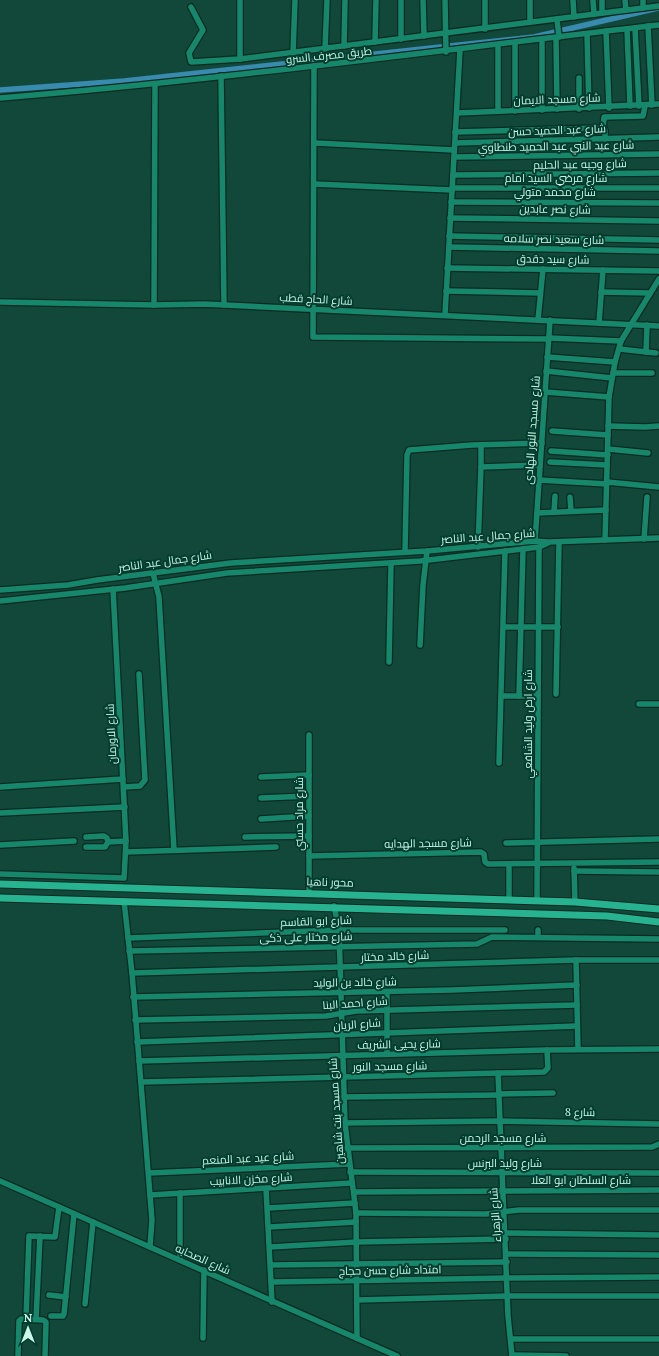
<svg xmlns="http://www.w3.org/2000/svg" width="659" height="1356" font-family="Lora,Cairo,serif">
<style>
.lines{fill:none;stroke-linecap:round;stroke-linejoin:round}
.canal{stroke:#388aae;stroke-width:5.5}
.minor-casing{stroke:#0b2b22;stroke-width:8}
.major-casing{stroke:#0b2b22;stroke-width:9}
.minor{stroke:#17876b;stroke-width:5.5}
.major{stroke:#28b390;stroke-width:7}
.labels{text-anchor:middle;stroke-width:4;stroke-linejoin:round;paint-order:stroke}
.street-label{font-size:11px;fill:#cbf8e8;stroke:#023e2f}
</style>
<rect width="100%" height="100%" fill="#114839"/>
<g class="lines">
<path class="canal" d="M 0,90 L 124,81 L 534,37 L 658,8"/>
<g class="minor-casing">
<g id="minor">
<path d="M 240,0 L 240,59"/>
<path d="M 423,0 L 424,36"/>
<path d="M 445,0 L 446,52"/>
<path d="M 485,0 L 485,29"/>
<path d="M 530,0 L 530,22"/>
<path d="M 573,0 L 574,17"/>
<path d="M 593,0 L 594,14"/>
<path d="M 602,0 L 602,13"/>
<path d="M 625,0 L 626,10"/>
<path d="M 643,0 L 643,8"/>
<path d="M 191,7 L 203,30 L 189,53 L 191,62 L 240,59 L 659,6"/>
<path d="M 557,19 L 559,37"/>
<path d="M 648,26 L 652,105"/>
<path d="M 635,28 L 639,106"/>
<path d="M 627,29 L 630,106"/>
<path d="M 606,31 L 609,108"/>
<path d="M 587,34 L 589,108"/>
<path d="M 556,38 L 557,109"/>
<path d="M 401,39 L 401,0"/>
<path d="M 542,40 L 542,110"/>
<path d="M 375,42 L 376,0"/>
<path d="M 515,43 L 515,111"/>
<path d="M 344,46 L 345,0"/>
<path d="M 325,49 L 327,0"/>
<path d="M 293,53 L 295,0"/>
<path d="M 314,66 L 313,337 L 549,339"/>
<path d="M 221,76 L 224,305"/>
<path d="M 579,78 L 579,109"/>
<path d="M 0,98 C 220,80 439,50 659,25"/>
<path d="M 498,111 L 498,45"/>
<path d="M 457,113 L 659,104"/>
<path d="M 603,129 L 604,117 L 643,116 L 645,106"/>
<path d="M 455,132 L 601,128 L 605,130 L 605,139"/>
<path d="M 315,143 L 454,150"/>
<path d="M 455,143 L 659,137"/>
<path d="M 454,157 L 659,154"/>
<path d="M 453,175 L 659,173"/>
<path d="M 314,184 L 452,190"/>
<path d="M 452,188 L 659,188"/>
<path d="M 451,202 L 659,203"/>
<path d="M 450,218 L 659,221"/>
<path d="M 449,236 L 659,240"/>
<path d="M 449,247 L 659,251"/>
<path d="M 447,268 L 659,271"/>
<path d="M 446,291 L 540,293"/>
<path d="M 601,292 L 650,293"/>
<path d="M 0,302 L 154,305 L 204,304 L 659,326"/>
<path d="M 154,305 L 155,84"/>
<path d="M 445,315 L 460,50"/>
<path d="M 538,320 L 543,269"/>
<path d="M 599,323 L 603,270"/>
<path d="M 549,338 L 621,341"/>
<path d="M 619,349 L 656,353"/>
<path d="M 646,352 L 647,325"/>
<path d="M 547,357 L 615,362"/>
<path d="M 546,371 L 612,378"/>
<path d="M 613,373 L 652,373"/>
<path d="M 545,392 L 609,397"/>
<path d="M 608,426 L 645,427 L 659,426"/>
<path d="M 552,431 L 608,435"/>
<path d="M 481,445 L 481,467"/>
<path d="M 608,449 L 648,453"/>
<path d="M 551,451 L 608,455"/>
<path d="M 550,462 L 607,465"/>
<path d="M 539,480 L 607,484"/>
<path d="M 607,482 L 659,487"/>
<path d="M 570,497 L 571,511"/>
<path d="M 554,512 L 555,496"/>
<path d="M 537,513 L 606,510"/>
<path d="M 644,539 L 647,497"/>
<path d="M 605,540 L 609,397 L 615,362 L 621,341 L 659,279"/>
<path d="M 535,541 L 550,320"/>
<path d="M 478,547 L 481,467 L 540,465"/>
<path d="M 405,552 L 407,455 L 409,450 L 472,445 L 542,443"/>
<path d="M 153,573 L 159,597 L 174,850"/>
<path d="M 0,590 L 68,585 L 97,580 L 231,563 L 427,551 L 535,541 L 548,542 L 659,538"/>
<path d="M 0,601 L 125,588 L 227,573 L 420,561 L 539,547 L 548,543"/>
<path d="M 504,627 L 558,627"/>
<path d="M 420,645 L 423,585 L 427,551"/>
<path d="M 389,662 L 391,564"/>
<path d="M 556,694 L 559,542"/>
<path d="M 502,696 L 538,696"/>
<path d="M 519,696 L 523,549"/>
<path d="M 639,704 L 659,704"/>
<path d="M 309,735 L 309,893"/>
<path d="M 499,763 L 505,551"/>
<path d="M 261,777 L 309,775"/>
<path d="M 0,787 L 123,779"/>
<path d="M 124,787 L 140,786 L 145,780 L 139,674"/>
<path d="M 261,798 L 309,796"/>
<path d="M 0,813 L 125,807"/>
<path d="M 261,819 L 309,816"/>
<path d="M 86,837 L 104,836 L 107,838 L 108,842 L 105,847 L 86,847"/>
<path d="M 245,837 L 309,836"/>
<path d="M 108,842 L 126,841"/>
<path d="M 506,843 L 659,839"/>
<path d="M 0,845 L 74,841"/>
<path d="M 126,852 L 276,847"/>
<path d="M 309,856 L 481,852 L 484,854 L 485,862 L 488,864 L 659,862"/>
<path d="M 574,868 L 575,902"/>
<path d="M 574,871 L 659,872"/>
<path d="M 0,874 L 124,878 L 126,841 L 113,589"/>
<path d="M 509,899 L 509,864"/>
<path d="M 124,901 L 132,973 L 152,1220 L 150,1246"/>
<path d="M 537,901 L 539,547"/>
<path d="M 334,906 L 339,930 L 345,1123 L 356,1213 L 357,1338"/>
<path d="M 538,930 L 538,936"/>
<path d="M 128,938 L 339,930 L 505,930"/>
<path d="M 129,951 L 477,944 L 492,937 L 659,939"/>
<path d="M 576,960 L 578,1049"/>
<path d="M 132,973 L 576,960 L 659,960"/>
<path d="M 387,992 L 387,1054"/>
<path d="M 133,997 L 452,990 L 577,985"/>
<path d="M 135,1020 L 326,1016 L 356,1011 L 577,1005"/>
<path d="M 137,1042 L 577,1026"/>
<path d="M 139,1061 L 547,1050 L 659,1049"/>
<path d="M 498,1073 L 508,1316 L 512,1356"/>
<path d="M 141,1082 L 544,1072 L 548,1068 L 547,1050"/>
<path d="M 499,1094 L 553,1093"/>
<path d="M 344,1097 L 499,1095"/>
<path d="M 345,1123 L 500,1121 L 659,1124"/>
<path d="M 347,1148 L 652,1147 L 659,1144"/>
<path d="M 350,1172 L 659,1173"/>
<path d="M 149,1173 L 349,1164"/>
<path d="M 0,1181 L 397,1356"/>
<path d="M 266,1189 L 272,1302"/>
<path d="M 354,1192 L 659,1190"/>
<path d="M 180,1193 L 180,1259"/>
<path d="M 150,1195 L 352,1183"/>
<path d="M 268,1208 L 355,1203"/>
<path d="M 356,1213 L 486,1214 L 519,1210 L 659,1210"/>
<path d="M 269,1227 L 356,1222"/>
<path d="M 506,1233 L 659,1235"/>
<path d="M 270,1247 L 357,1242 L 506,1239"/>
<path d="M 507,1254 L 659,1255"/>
<path d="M 271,1265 L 507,1262"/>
<path d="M 272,1282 L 508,1278 L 659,1277"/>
<path d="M 49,1295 L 66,1297"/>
<path d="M 357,1300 L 508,1296 L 659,1296"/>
<path d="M 85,1304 L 93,1222"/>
<path d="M 51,1316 L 63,1316 L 64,1314 L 74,1214"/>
<path d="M 26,1319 L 29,1236 L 55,1237 L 59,1207"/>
<path d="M 36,1319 L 40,1236"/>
<path d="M 203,1338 L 204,1270"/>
<path d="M 511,1339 L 659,1339"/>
<path d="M 512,1355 L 566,1356"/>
<path d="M 18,1356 L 19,1321 L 21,1319 L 43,1320 L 46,1322 L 45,1356"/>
</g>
</g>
<g class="major-casing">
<g id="major">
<path d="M 0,884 L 575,902 L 659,909"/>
<path d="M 0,898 L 540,914 L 607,916 L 659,922"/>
</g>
</g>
<use href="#minor" class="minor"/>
<use href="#major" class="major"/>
</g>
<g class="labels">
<g class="street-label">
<text transform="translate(329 55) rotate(-6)" y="4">طريق مصرف السرو</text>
<text transform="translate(557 99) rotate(-2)" y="4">شارع مسجد الايمان</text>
<text transform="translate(557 130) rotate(-2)" y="4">شارع عبد الحميد حسن</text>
<text transform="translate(556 146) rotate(-1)" y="4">شارع عبد النبي عبد الحميد طنطاوي</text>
<text transform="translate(580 164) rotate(-1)" y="4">شارع وجيه عبد الحليم</text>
<text x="556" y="182">شارع مرضي السيد امام</text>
<text x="555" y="196">شارع محمد متولي</text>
<text transform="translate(555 209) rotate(1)" y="4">شارع نصر عابدين</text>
<text transform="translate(554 239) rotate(1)" y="4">شارع سعيد نصر سلامه</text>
<text transform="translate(553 259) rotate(1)" y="4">شارع سيد دقدق</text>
<text transform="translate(316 299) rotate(3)" y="4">شارع الحاج قطب</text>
<text transform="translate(532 430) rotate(-86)" y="4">شارع مسجد النور الهادى</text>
<text transform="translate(488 536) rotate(-4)" y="4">شارع جمال عبد الناصر</text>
<text transform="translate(165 561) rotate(-8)" y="4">شارع جمال عبد الناصر</text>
<text transform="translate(528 724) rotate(-90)" y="4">شارع ارض وليد الشافعي</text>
<text transform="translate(111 734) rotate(-93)" y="4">شارع الاورمان</text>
<text transform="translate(299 814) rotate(-90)" y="4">شارع مراد حسني</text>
<text transform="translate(428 843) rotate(-1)" y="4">شارع مسجد الهدايه</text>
<text transform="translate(330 882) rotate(2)" y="4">محور ناهيا</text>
<text transform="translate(316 921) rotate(-2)" y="4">شارع ابو القاسم</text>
<text transform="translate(306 937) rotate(-1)" y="4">شارع مختار على ذكى</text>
<text transform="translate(395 956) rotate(-2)" y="4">شارع خالد مختار</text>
<text transform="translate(355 982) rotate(-1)" y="4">شارع خالد بن الوليد</text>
<text transform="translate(355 1003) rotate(-4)" y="4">شارع احمد البنا</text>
<text transform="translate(357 1024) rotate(-4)" y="4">شارع الريان</text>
<text transform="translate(399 1044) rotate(-1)" y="4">شارع يحيى الشريف</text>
<text transform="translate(390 1066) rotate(-1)" y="4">شارع مسجد النور</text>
<text transform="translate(336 1111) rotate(-94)" y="4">شارع مسجد بنت شاهين</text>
<text transform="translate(580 1112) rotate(1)" y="4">شارع 8</text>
<text x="503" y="1142">شارع مسجد الرحمن</text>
<text transform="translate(248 1158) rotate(-3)" y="4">شارع عيد عبد المنعم</text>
<text x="505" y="1167">شارع وليد البرنس</text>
<text transform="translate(251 1179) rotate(-3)" y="4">شارع مخزن الانابيب</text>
<text x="581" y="1184">شارع السلطان ابو العلا</text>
<text transform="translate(495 1215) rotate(-94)" y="4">شارع الزهراء</text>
<text transform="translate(203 1259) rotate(24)" y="4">شارع الصحابه</text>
<text transform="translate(390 1270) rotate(-1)" y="4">امتداد شارع حسن حجاج</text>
</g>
</g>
<g transform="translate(28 1328)" stroke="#023e2f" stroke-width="3" paint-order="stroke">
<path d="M0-3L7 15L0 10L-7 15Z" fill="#cbf8e8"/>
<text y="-6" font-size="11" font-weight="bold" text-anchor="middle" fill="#cbf8e8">N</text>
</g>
</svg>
